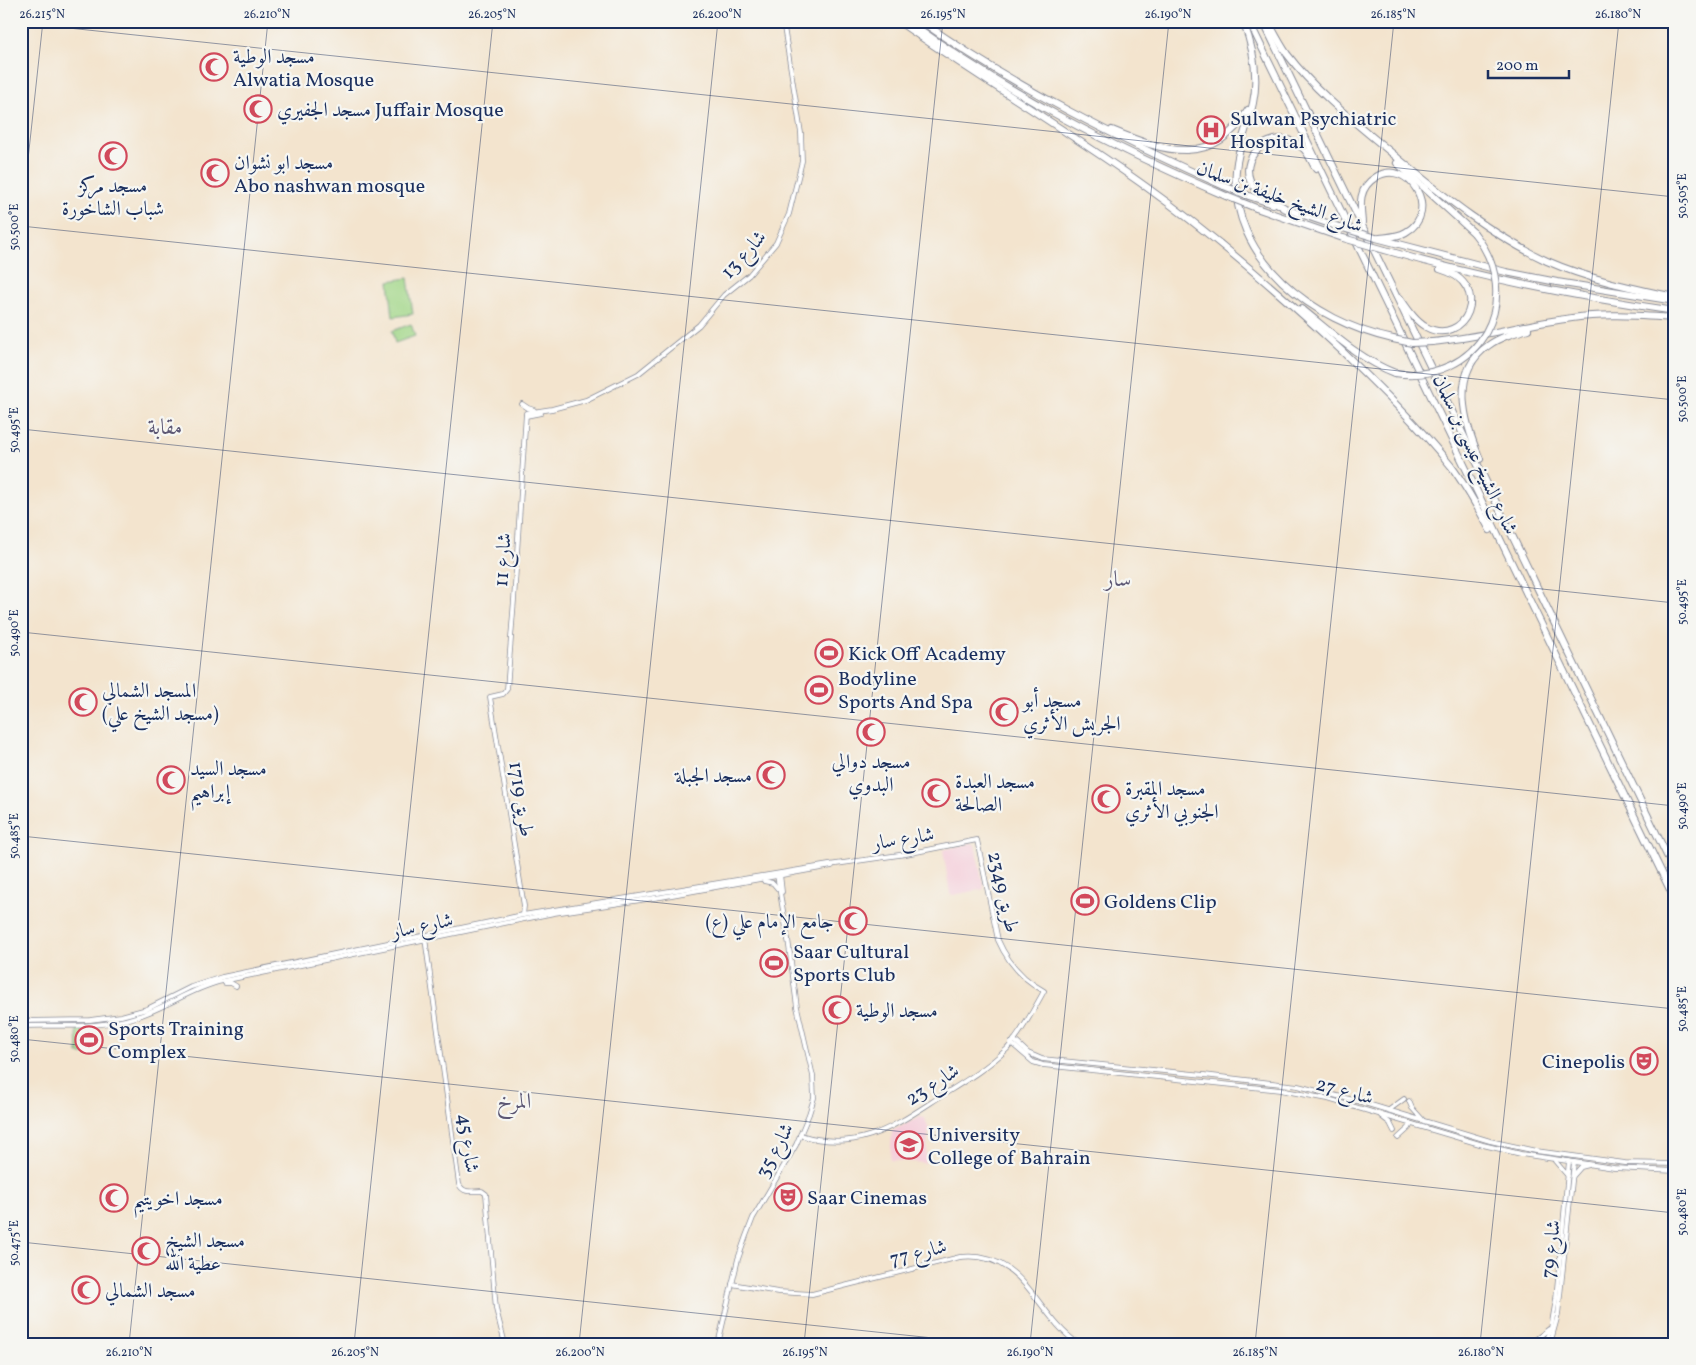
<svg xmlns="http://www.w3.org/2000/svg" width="1696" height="1365" font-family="Vollkorn,Amiri,serif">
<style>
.built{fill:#f5cfdb}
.green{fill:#a1d687;stroke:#5e8272}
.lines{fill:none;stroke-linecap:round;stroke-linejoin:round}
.tertiary-casing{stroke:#878a96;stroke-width:5.5}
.motorway-casing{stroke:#878a96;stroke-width:8}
.tertiary{stroke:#fff;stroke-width:4}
.motorway{stroke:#fff;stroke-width:6}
.motorway-bridge-casing{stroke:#878a96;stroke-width:8;stroke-linecap:butt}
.motorway-bridge{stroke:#fff;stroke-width:6}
.ticks{fill:none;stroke:#1b2f5e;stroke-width:1;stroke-opacity:0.45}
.labels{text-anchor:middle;stroke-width:4.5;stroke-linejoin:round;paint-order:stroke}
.poi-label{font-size:20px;fill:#1b2f5e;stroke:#f6f6f2;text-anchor:start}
.street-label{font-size:20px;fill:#1b2f5e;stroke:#f6f6f2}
.quarter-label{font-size:22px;fill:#5c5774;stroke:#f6f6f2}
.neatline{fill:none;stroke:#1b2f5e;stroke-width:2}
.ticks-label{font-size:12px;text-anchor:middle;fill:#1b2f5e}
</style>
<rect width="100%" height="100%" fill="#f6f6f2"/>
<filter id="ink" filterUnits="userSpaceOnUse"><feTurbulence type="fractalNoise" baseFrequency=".02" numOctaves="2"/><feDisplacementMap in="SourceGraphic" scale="10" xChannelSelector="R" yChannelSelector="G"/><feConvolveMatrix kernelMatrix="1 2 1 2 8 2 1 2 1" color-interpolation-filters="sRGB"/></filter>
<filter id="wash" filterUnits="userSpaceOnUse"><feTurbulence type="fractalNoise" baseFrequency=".0096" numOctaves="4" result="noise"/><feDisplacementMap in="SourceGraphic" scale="20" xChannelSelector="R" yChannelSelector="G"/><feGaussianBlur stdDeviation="1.12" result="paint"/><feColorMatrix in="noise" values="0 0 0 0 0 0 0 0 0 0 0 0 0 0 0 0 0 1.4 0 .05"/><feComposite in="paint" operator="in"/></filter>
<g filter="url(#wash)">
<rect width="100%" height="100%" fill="#f3e4ce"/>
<g class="built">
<path d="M 972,843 L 975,845 L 984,889 L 953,895 L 950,894 L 943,850 Z"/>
<path d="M 920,1117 L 925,1118 L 929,1130 L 925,1163 L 890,1160 L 892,1131 Z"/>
</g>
<g class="green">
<path d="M 408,278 L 413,314 L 393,317 L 389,281 Z"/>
<path d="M 411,324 L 415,336 L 395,343 L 392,331 Z"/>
<path d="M 833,640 L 839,661 L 824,665 L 818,644 Z"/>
<path d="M 100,1029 L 101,1051 L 97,1054 L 78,1054 L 77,1030 Z"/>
</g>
</g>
<g filter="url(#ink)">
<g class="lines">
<g class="tertiary-casing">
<g id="tertiary">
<path d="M 522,404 L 528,408 L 534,410"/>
<path d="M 526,416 L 541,413"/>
<path d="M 780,874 L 782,892"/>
<path d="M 777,875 L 788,940"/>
<path d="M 764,881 L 773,883 L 778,889"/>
<path d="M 523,915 L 524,906 L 490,697 L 503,694 L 507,689 L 514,600 L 526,413 L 552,409 L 586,400 L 638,374 L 699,325 L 724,295 L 749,275 L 776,243 L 789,214 L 802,161 L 801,133 L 783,21"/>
<path d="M 425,938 L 459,1184 C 463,1194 473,1191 482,1191 L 486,1194 L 496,1309 L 505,1344"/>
<path d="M 225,983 L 231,983 L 236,986"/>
<path d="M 21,1021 L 90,1020 L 121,1016 L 147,1009 L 191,987 L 222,977 L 349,951 L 523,915 L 829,865 L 906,854 L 977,840 L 998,940 C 1008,963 1022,979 1044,991 C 1034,1009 1021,1034 1007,1049 C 986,1069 962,1083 938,1098 C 893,1127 858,1153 800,1135"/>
<path d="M 21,1026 C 59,1025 100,1029 136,1017 C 165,1008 189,990 218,982 L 554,913 L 661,897 L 832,866"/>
<path d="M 1014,1040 L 1028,1053 L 1042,1059 L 1204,1075 L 1298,1086 L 1361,1102 L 1490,1141 L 1536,1151 L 1625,1163 L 1675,1164"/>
<path d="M 1011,1043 L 1033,1062 L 1043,1065 L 1280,1090 L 1328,1099 L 1483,1145 L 1521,1154 L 1614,1168 L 1675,1171"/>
<path d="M 1409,1101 L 1412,1108 L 1422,1119"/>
<path d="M 1389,1110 L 1404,1099"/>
<path d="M 1381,1116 L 1390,1123 L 1394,1131"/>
<path d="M 1398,1138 L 1409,1128 L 1411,1124"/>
<path d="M 1555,1161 L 1568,1176"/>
<path d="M 1573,1176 L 1581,1167 L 1589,1165"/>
<path d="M 732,1284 L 778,1292 L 812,1294 L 960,1257 C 1025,1250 1035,1315 1079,1344"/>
<path d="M 1535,1340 L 1549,1329"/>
<path d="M 1545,1341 L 1551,1328 L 1556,1299 L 1569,1161"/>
<path d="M 718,1344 L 738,1259 L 746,1236 L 753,1218 L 796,1145 L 809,1114 L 814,1098 L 813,1076 L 797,1007 L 788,939"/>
<path d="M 1550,1344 L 1558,1315 L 1574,1162"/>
</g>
</g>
<g class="motorway-casing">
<g id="motorway">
<path d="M 898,21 C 979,78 1064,128 1145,186 C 1215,236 1279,292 1342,351 C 1380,388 1418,425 1451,466 C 1466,486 1478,508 1490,530"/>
<path d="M 908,21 C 1006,93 1114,148 1226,196"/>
<path d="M 921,21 C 1016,88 1119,139 1224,186"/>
<path d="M 1243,21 C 1253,47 1259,75 1253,103 C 1248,126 1238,146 1236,170 C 1229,259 1314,322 1393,339"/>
<path d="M 1249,21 L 1675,900"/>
<path d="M 1263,21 L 1675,872"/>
<path d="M 1268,21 C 1274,32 1280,44 1287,54 C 1318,95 1361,127 1400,160 C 1446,198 1493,236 1547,261 C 1588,279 1631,288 1675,297"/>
<path d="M 1112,130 C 1164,152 1214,168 1248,110"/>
<path d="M 1397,163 L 1474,233"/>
<path d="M 1249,196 L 1273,204"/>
<path d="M 1256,208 L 1343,238"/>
<path d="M 1283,208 L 1336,226"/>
<path d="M 1285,208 C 1275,202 1263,196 1255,188 C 1231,160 1275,121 1304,149 C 1309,154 1312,163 1316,169"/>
<path d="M 1362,222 C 1360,204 1358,188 1376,177 C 1408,157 1442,212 1406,232 C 1398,237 1388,237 1380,238"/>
<path d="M 1376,238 L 1506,272 L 1557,282 L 1675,301"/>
<path d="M 1385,250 C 1480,278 1577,297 1675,311"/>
<path d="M 1400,298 C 1407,308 1415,321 1426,327 C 1464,348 1496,285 1440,269"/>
<path d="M 1302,309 C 1331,332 1359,359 1395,373"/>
<path d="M 1432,342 C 1479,338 1524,324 1572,318 C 1606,313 1640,316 1675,318"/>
<path d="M 1480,459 C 1464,422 1449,372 1489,345 C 1500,337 1514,333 1528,329"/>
</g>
</g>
<use href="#tertiary" class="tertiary"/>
<use href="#motorway" class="motorway"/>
<g class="motorway-bridge-casing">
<g id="motorway-bridge">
<path d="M 1224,186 L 1249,196"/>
<path d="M 1226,196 L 1256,208"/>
<path d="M 1336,226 L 1376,238"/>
<path d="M 1343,238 L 1385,250"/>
<path d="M 1393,339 L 1412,343 L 1432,342"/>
<path d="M 1395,373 C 1479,385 1527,299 1474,233"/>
</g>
</g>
<use href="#motorway-bridge" class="motorway-bridge"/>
</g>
</g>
<path class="ticks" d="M 21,23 L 1675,197M 21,224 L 43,21M 21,226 L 1675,400M 21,429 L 1675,603M 21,632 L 1675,806M 21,836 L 1675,1009M 21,1039 L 1675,1213M 21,1242 L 990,1344M 129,1344 L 268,21M 354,1344 L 493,21M 579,1344 L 718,21M 804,1344 L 943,21M 1030,1344 L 1169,21M 1255,1344 L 1394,21M 1480,1344 L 1619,21"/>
<defs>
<g id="mosque-ring" transform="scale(1.4375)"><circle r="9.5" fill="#f6f6f2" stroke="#d1495b" stroke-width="1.5"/><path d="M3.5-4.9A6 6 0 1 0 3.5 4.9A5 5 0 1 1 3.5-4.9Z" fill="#d1495b"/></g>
<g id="hospital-ring" transform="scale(1.4375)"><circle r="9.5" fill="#f6f6f2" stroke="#d1495b" stroke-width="1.5"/><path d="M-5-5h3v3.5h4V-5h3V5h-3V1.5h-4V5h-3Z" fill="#d1495b"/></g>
<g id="stadium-ring" transform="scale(1.4375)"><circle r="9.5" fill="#f6f6f2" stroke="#d1495b" stroke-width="1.5"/><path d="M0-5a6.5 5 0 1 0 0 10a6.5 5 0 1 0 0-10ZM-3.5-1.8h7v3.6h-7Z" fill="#d1495b"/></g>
<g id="theatre-ring" transform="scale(1.4375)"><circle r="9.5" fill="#f6f6f2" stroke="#d1495b" stroke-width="1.5"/><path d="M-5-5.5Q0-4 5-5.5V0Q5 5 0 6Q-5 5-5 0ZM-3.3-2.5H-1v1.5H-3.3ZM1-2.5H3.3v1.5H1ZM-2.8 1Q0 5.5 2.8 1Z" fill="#d1495b"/></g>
<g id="university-ring" transform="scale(1.4375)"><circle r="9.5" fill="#f6f6f2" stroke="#d1495b" stroke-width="1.5"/><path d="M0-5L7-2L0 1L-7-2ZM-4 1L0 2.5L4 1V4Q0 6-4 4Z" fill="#d1495b"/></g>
</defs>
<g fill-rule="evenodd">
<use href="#mosque-ring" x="214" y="67"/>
<use href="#mosque-ring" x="258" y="109"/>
<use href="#hospital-ring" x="1211" y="130"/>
<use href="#mosque-ring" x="113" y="156"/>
<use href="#mosque-ring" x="215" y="173"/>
<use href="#stadium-ring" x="829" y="653"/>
<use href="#stadium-ring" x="819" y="690"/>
<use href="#mosque-ring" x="83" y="702"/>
<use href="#mosque-ring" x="1004" y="712"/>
<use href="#mosque-ring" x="871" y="732"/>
<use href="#mosque-ring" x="771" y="775"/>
<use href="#mosque-ring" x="171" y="780"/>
<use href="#mosque-ring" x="936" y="793"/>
<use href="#mosque-ring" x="1106" y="799"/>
<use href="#stadium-ring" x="1085" y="901"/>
<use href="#mosque-ring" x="853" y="921"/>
<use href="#stadium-ring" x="774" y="963"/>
<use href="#mosque-ring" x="837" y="1010"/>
<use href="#stadium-ring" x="89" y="1040"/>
<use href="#theatre-ring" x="1644" y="1061"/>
<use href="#university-ring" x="909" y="1145"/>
<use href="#theatre-ring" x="788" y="1197"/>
<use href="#mosque-ring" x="114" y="1198"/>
<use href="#mosque-ring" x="146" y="1251"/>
<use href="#mosque-ring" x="86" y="1290"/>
</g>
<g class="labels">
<g class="poi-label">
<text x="233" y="63">مسجد الوطية<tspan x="233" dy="23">Alwatia Mosque</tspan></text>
<text x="277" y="116">مسجد الجفيري Juffair Mosque</text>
<text x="1230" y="125">Sulwan Psychiatric<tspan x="1230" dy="23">Hospital</tspan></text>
<text x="234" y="169">مسجد ابو نشوان<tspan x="234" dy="23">Abo nashwan mosque</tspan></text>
<text x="113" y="192" text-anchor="middle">مسجد مركز<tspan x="113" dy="23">شباب الشاخورة</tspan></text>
<text x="848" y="660">Kick Off Academy</text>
<text x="838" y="685">Bodyline<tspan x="838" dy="23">Sports And Spa</tspan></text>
<text x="102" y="697">المسجد الشمالي<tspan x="102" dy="23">(مسجد الشيخ علي)</tspan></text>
<text x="1023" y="707">مسجد أبو<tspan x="1023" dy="23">الجريش الأثري</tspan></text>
<text x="871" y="768" text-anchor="middle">مسجد دوالي<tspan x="871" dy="23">البدوي</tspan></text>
<text x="190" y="775">مسجد السيد<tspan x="190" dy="23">إبراهيم</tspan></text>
<text x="752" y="782" text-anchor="end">مسجد الجبلة</text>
<text x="955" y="788">مسجد العبدة<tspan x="955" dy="23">الصالحة</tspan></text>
<text x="1125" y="795">مسجد المقبرة<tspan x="1125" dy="23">الجنوبي الأثري</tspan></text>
<text x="1104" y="908">Goldens Clip</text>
<text x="834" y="928" text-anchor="end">جامع الإمام علي (ع)</text>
<text x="793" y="958">Saar Cultural<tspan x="793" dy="23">Sports Club</tspan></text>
<text x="856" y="1017">مسجد الوطية</text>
<text x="108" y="1035">Sports Training<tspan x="108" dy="23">Complex</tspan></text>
<text x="1625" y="1068" text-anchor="end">Cinepolis</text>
<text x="928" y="1141">University<tspan x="928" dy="23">College of Bahrain</tspan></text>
<text x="807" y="1204">Saar Cinemas</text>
<text x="133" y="1205">مسجد اخويتيم</text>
<text x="165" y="1247">مسجد الشيخ<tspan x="165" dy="23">عطية الله</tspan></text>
<text x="105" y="1297">مسجد الشمالي</text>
</g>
<g class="street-label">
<text transform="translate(1280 196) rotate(20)" y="7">شارع الشيخ خليفة بن سلمان</text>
<text transform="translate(743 254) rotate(-48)" y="7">شارع 13</text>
<text transform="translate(1476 454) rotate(65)" y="7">شارع الشيخ عيسى بن سلمان</text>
<text transform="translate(502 560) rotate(-86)" y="7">شارع 11</text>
<text transform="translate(522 799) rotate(81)" y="7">طريق 1719</text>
<text transform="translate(903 838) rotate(-9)" y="7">شارع سار</text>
<text transform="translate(1004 892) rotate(77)" y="7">طريق 2349</text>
<text transform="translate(422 925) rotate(-12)" y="7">شارع سار</text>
<text transform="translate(932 1084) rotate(-33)" y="7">شارع 23</text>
<text transform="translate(1345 1090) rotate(15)" y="7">شارع 27</text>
<text transform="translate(469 1143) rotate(82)" y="7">شارع 45</text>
<text transform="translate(774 1150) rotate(-62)" y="7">شارع 35</text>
<text transform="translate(1550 1249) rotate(-84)" y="7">شارع 79</text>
<text transform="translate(918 1252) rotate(-14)" y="7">شارع 77</text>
</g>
<g class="quarter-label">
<text x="165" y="434">مقابة</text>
<text x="1118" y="586">سار</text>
<text x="514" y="1108">المرخ</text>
</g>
</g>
<rect width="1696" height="1365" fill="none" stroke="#f6f6f2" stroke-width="55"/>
<path d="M1488 70v8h81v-8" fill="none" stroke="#1b2f5e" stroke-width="2.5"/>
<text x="1496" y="70" font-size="15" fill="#1b2f5e" stroke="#f6f6f2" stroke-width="4" paint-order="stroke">200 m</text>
<rect x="28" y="28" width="1640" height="1310" class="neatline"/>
<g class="ticks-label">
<text x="42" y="18">26.215°N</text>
<text x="267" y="18">26.210°N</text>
<text x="492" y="18">26.205°N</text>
<text x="717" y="18">26.200°N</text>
<text x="943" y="18">26.195°N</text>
<text x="1168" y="18">26.190°N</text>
<text x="1393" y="18">26.185°N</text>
<text x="1618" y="18">26.180°N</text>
<text transform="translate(1682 196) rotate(-90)" y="4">50.505°E</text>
<text transform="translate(14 227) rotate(-90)" y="4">50.500°E</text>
<text transform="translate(1682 399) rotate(-90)" y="4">50.500°E</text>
<text transform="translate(14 430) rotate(-90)" y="4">50.495°E</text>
<text transform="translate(1682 602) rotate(-90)" y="4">50.495°E</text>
<text transform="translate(14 633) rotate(-90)" y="4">50.490°E</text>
<text transform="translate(1682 806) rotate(-90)" y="4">50.490°E</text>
<text transform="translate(14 836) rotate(-90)" y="4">50.485°E</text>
<text transform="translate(1682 1009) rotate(-90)" y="4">50.485°E</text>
<text transform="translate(14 1039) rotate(-90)" y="4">50.480°E</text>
<text transform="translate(1682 1212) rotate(-90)" y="4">50.480°E</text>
<text transform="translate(14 1243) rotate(-90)" y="4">50.475°E</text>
<text x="129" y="1356">26.210°N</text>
<text x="355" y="1356">26.205°N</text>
<text x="580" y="1356">26.200°N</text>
<text x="805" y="1356">26.195°N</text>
<text x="1030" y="1356">26.190°N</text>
<text x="1255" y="1356">26.185°N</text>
<text x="1481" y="1356">26.180°N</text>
</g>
</svg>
